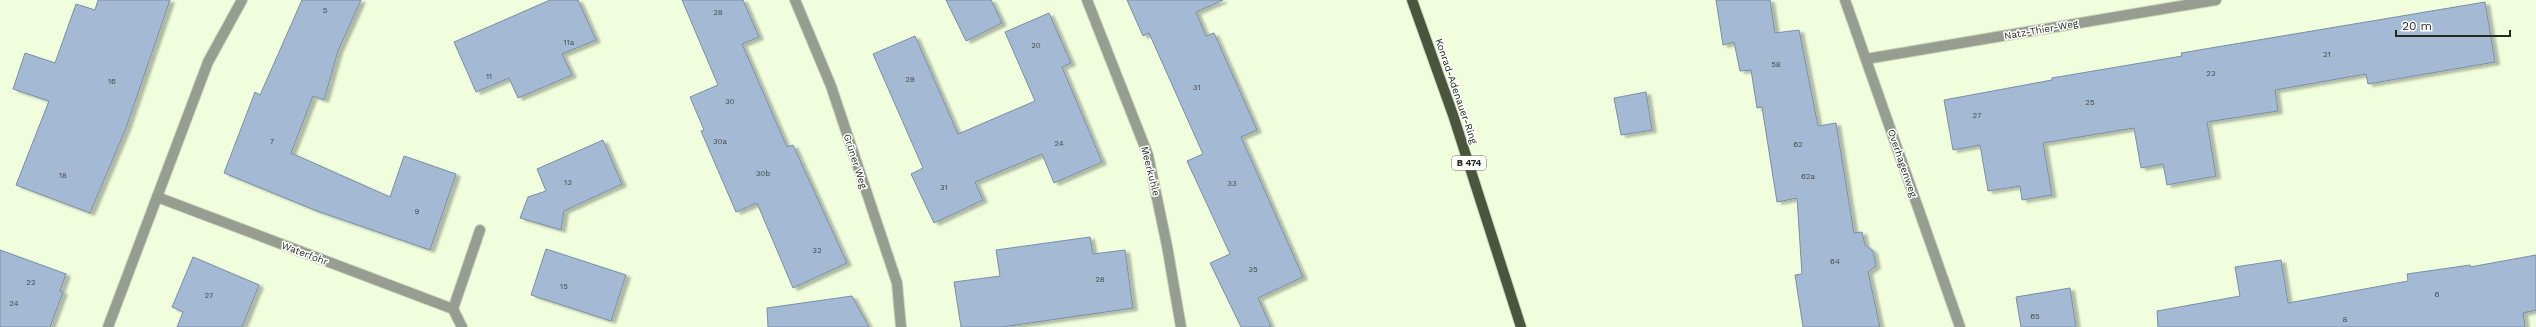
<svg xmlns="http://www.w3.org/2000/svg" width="2536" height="327" font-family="'Work Sans',sans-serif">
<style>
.building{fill:#a3b9d4;stroke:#798ea7;filter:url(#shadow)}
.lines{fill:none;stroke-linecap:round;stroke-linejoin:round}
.minor-casing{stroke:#ccd8bb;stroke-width:12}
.major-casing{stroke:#ccd8bb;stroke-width:12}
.minor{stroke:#979d90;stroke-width:10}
.major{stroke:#4b543d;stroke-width:10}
.labels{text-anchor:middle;stroke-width:3;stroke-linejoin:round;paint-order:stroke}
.number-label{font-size:8px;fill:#454e4c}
.shield{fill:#fff;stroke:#676b62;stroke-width:1}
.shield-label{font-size:9px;font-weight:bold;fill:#262b1f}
.street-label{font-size:10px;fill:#262b1f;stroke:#fff}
</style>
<defs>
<filter id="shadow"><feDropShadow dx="4.5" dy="2.5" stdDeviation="1" flood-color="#0004"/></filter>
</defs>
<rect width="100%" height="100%" fill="#f0fedd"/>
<g class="building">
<path d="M 98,0 L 170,0 L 126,128 L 90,213 L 16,185 L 49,101 L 13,89 L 25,53 L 55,63 L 76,4 L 95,10 Z"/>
<path d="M 302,0 L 361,0 L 338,51 L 324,100 L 313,96 L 291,153 L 390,197 L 404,156 L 456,174 L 430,250 L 317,211 L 224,173 L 255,92 L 260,95 Z"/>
<path d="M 550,0 L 578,0 L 596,40 L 562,54 L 572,75 L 518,98 L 509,78 L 476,92 L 454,42 Z"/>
<path d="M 682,0 L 743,0 L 759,37 L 742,44 L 787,147 L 793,145 L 847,263 L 793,288 L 757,203 L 736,212 L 701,131 L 704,130 L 690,97 L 718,85 Z"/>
<path d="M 946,0 L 991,0 L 1002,23 L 966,41 Z"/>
<path d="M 1127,0 L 1223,0 L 1196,12 L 1206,36 L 1214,33 L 1257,130 L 1241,137 L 1303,277 L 1258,298 L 1271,327 L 1241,327 L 1210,263 L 1230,254 L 1187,161 L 1203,154 L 1149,33 L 1143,36 Z"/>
<path d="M 1716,0 L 1770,0 L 1775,33 L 1799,30 L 1818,126 L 1836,123 L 1854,233 L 1862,232 L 1865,245 L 1873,251 L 1876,266 L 1868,272 L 1880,327 L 1803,327 L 1795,275 L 1802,274 L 1797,198 L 1777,202 L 1762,107 L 1757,108 L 1751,70 L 1740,71 L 1734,42 L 1723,45 Z"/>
<path d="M 2485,2 L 2495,62 L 2368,84 L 2366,74 L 2275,90 L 2278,111 L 2207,122 L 2216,176 L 2167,185 L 2163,164 L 2141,168 L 2134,128 L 2043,143 L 2052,195 L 2022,200 L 2020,186 L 1988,191 L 1980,145 L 1953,150 L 1944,100 L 2052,80 L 2052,78 L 2182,56 L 2181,53 Z"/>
<path d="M 1049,13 L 1071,63 L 1062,67 L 1102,162 L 1054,183 L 1042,154 L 975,182 L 983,200 L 934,223 L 911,174 L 923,168 L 873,54 L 915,36 L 958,134 L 1035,101 L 1005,32 Z"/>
<path d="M 1646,92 L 1652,130 L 1621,135 L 1614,98 Z"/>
<path d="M 603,140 L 622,184 L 564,211 L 561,230 L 520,218 L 528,197 L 546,191 L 537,169 Z"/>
<path d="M 1090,237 L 1093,254 L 1125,250 L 1133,308 L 1002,327 L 961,327 L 954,282 L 1000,276 L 996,250 Z"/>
<path d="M 546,249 L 626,275 L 611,321 L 531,295 Z"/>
<path d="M 0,250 L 66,274 L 60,291 L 63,292 L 50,327 L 0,327 Z"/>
<path d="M 2536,255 L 2536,310 L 2523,313 L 2525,327 L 2158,327 L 2157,311 L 2240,296 L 2235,267 L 2281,260 L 2288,303 L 2408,281 L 2407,274 L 2470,265 L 2470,267 Z"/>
<path d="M 193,257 L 259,285 L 242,327 L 177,327 L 183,312 L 172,307 Z"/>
<path d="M 2070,288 L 2076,327 L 2021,327 L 2016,297 Z"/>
<path d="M 852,296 L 869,327 L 768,327 L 767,308 Z"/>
</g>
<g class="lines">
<g class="minor-casing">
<g id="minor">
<path d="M 795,0 L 831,86 L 897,283 L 901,327"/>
<path d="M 1087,0 L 1148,155 L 1167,246 L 1181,327"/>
<path d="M 1845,0 L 1960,327"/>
<path d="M 1866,59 L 2216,0"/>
<path d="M 157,197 L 453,309 L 462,327"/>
<path d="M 453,309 L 480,230"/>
<path d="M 108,327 L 208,62 L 242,0"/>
</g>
</g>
<g class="major-casing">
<path id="major" d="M 1412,0 L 1453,115 L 1521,327"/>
</g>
<use href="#minor" class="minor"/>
<use href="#major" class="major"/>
</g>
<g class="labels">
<g class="number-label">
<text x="325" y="13">5</text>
<text x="718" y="15">28</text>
<text x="569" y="45">11a</text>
<text x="1036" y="48">20</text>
<text x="2327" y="57">21</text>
<text x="1776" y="67">58</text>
<text x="2211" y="76">23</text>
<text x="489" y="79">11</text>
<text x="910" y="82">29</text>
<text x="112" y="84">16</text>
<text x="1197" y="90">31</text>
<text x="730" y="104">30</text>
<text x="2090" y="105">25</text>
<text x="1977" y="118">27</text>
<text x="272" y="144">7</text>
<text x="720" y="144">30a</text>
<text x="1059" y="146">24</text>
<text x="1798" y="147">62</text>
<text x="763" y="176">30b</text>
<text x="63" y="178">18</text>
<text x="1808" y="179">62a</text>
<text x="568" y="185">13</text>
<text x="1232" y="186">33</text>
<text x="944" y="190">31</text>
<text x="417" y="214">9</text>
<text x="817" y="253">32</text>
<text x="1835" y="264">64</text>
<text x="1253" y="272">35</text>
<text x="1100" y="282">28</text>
<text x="31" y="285">22</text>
<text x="564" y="289">15</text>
<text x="2437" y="297">6</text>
<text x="209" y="298">27</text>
<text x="14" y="306">24</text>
<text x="2035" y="319">65</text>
<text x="2345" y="322">8</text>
</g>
<rect class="shield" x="1452" y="156" width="34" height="14" rx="3"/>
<g class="shield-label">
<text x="1469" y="166">B 474</text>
</g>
<g class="street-label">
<text transform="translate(2041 29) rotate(-10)" y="4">Natz-Thier-Weg</text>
<text transform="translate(1457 91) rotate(71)" y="4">Konrad-Adenauer-Ring</text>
<text transform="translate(856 161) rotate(72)" y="4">Grüner Weg</text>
<text transform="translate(1903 163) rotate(71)" y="4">Overhagenweg</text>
<text transform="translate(1151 171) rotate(76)" y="4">Meerkuhle</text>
<text transform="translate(305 253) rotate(21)" y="4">Waterfohr</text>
</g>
</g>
<path d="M2396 30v6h114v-6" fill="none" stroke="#262b1f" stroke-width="2"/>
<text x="2402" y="30" font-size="12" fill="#262b1f" stroke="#ffffff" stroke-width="3" paint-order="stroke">20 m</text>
</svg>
